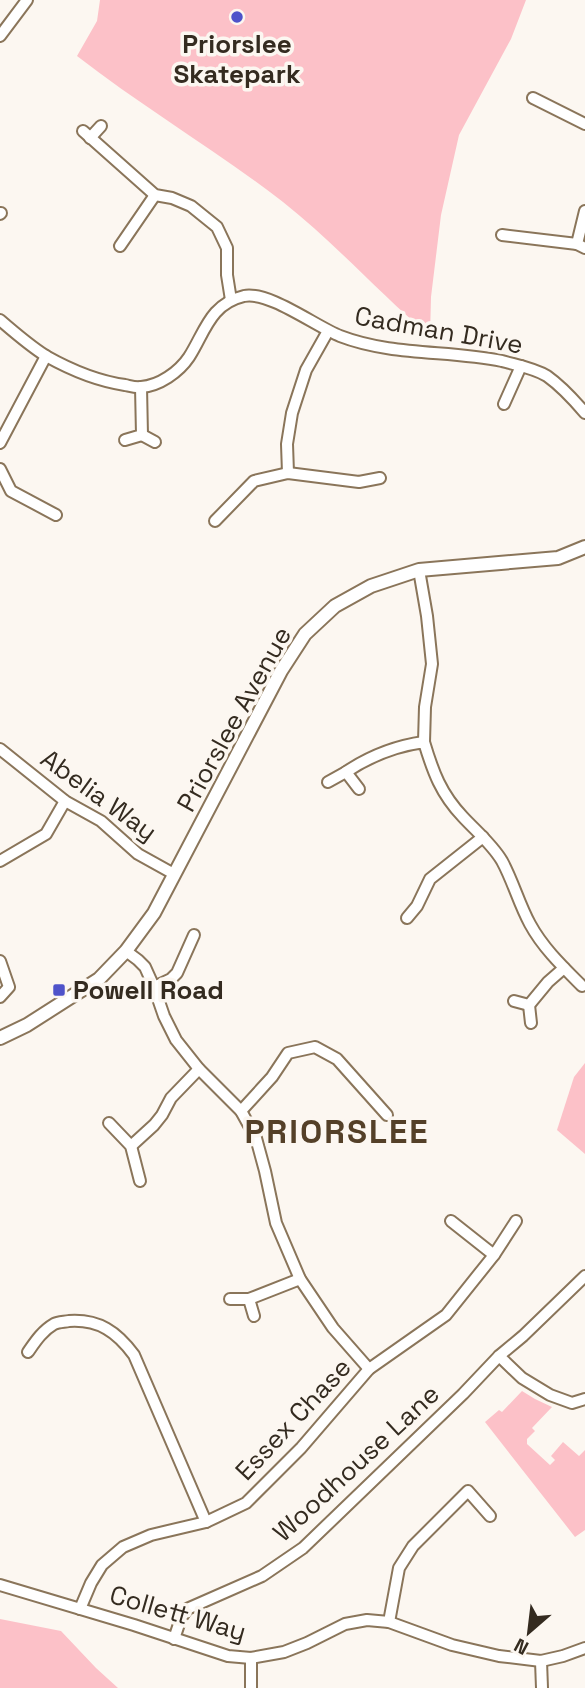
<svg xmlns="http://www.w3.org/2000/svg" width="585" height="1688" font-family="'Space Grotesk',sans-serif">
<style>
.green{fill:#fcc1c8}
.lines{fill:none;stroke-linecap:round;stroke-linejoin:round}
.minor-casing{stroke:#8a755a;stroke-width:14}
.tertiary-casing{stroke:#8a755a;stroke-width:16}
.minor{stroke:#fff;stroke-width:10}
.tertiary{stroke:#fff;stroke-width:12}
.poi-dot{fill:#4f53ca;stroke:#fcf7f1;stroke-width:2.5}
.labels{text-anchor:middle;stroke-width:7;stroke-linejoin:round;paint-order:stroke}
.poi-label{font-size:26px;font-weight:bold;fill:#342b20;stroke:#fcf7f1}
.street-label{font-size:26px;fill:#342b20;stroke:#fcf7f1}
.district-label{font-size:33px;font-weight:bold;letter-spacing:2px;fill:#544028;stroke:#fcf7f1}
</style>
<rect width="100%" height="100%" fill="#fcf7f1"/>
<g class="green">
<path d="M 100,0 L 526,0 L 511,39 L 459,135 L 441,215 L 431,297 L 430,336 C 379,293 335,243 283,202 C 217,151 144,108 77,56 L 97,21 Z"/>
<path d="M 585,1063 L 585,1154 L 557,1130 L 574,1077 Z"/>
<path d="M 522,1391 L 535,1399 L 552,1407 L 532,1428 L 535,1431 L 527,1439 L 527,1444 L 550,1465 L 555,1460 L 551,1456 L 563,1442 L 579,1456 L 585,1450 L 585,1530 L 575,1537 L 485,1422 L 499,1410 L 502,1412 Z"/>
<path d="M 0,1619 L 61,1631 L 96,1668 L 118,1688 L 0,1688 Z"/>
</g>
<g class="lines">
<g class="minor-casing">
<g id="minor">
<path d="M 0,36 L 27,0"/>
<path d="M 533,98 L 585,124"/>
<path d="M 83,131 L 155,195 L 172,198 L 191,206 L 217,227 L 227,248 L 227,275 L 231,300"/>
<path d="M 90,138 L 101,126"/>
<path d="M 585,211 L 577,244 L 585,248"/>
<path d="M 0,214 L 1,213"/>
<path d="M 502,235 L 577,244"/>
<path d="M 120,246 L 155,195"/>
<path d="M 0,320 C 15,333 30,346 46,356 C 71,370 97,381 125,385 C 130,386 136,388 141,387 C 159,386 179,372 189,357 C 205,332 210,304 244,296 C 269,291 315,326 340,336 C 392,356 448,350 502,361 C 516,365 534,368 547,376 C 561,386 574,400 585,413"/>
<path d="M 504,404 L 521,366"/>
<path d="M 142,435 L 155,442"/>
<path d="M 125,440 L 142,435 L 141,387"/>
<path d="M 0,443 L 46,356"/>
<path d="M 0,469 L 11,491 L 56,515"/>
<path d="M 288,473 L 287,444 L 292,413 L 306,370 L 328,331"/>
<path d="M 215,521 L 254,481 L 288,473 L 359,482 L 380,478"/>
<path d="M 419,570 L 427,616 L 432,664 L 425,707 L 424,742"/>
<path d="M 0,749 L 65,801 L 101,821 L 138,854 L 174,874"/>
<path d="M 346,772 C 370,756 395,746 424,742 C 433,772 441,794 463,817 C 476,831 492,844 502,861 C 513,881 519,904 530,924 C 543,948 563,967 582,986"/>
<path d="M 328,782 L 346,772 L 359,789"/>
<path d="M 0,861 L 46,834 L 65,801"/>
<path d="M 407,918 L 417,906 L 430,879 L 483,837"/>
<path d="M 126,951 L 138,960 L 145,967 L 154,987 L 164,1016 L 176,1040 L 199,1069 L 241,1111 L 256,1138 L 265,1171 L 276,1223 L 300,1279 L 333,1328 L 369,1369"/>
<path d="M 0,961 L 9,987 L 0,997"/>
<path d="M 154,987 L 171,979 L 177,973 L 194,935"/>
<path d="M 514,1001 L 529,1005 L 548,982 L 564,968"/>
<path d="M 529,1005 L 531,1023"/>
<path d="M 241,1111 L 272,1077 L 288,1053 L 315,1047 L 337,1059 L 387,1115"/>
<path d="M 109,1123 L 131,1146 L 140,1181"/>
<path d="M 131,1146 L 154,1125 L 162,1115 L 171,1098 L 199,1069"/>
<path d="M 451,1221 L 494,1255 L 516,1221"/>
<path d="M 230,1299 L 249,1299"/>
<path d="M 254,1316 L 249,1299 L 300,1279"/>
<path d="M 28,1352 C 35,1342 42,1331 54,1324 C 58,1322 64,1322 69,1321 C 99,1319 117,1332 134,1355 L 206,1522"/>
<path d="M 499,1356 L 522,1378 L 550,1395 L 572,1403 L 585,1399"/>
<path d="M 0,1585 L 134,1625 L 228,1656 L 251,1658 L 284,1652 L 307,1643 L 345,1624 L 367,1620 L 389,1622 L 452,1645 L 499,1656 L 541,1661 L 563,1656 L 585,1648"/>
<path d="M 80,1609 L 91,1583 L 102,1565 L 123,1547 L 151,1535 L 206,1522 L 246,1503 L 301,1448 L 369,1369 L 446,1315 L 494,1255"/>
<path d="M 389,1622 L 399,1568 L 413,1546 L 468,1491 L 490,1516"/>
<path d="M 174,1639 L 181,1618 L 187,1609 L 262,1576 L 303,1548 L 463,1394 L 499,1356 L 523,1336 L 585,1276"/>
<path d="M 251,1658 L 251,1688"/>
<path d="M 541,1661 L 542,1688"/>
</g>
</g>
<g class="tertiary-casing">
<path id="tertiary" d="M 0,1038 L 27,1025 L 99,979 L 126,951 L 154,913 L 281,671 L 305,634 L 335,606 L 371,586 L 419,570 L 558,558 L 585,547"/>
</g>
<use href="#minor" class="minor"/>
<use href="#tertiary" class="tertiary"/>
</g>
<g class="poi-dot">
<circle cx="237" cy="17" r="7"/>
<rect x="52" y="983" width="14" height="14" rx="3.5"/>
</g>
<g class="labels">
<g class="poi-label">
<text x="237" y="53">Priorslee<tspan x="237" dy="30">Skatepark</tspan></text>
<text x="73" y="999" text-anchor="start">Powell Road</text>
</g>
<g class="street-label">
<text transform="translate(439 330) rotate(10)" y="9">Cadman Drive</text>
<text transform="translate(234 719) rotate(-61)" y="9">Priorslee Avenue</text>
<text transform="translate(99 795) rotate(36)" y="9">Abelia Way</text>
<text transform="translate(293 1419) rotate(-47)" y="9">Essex Chase</text>
<text transform="translate(356 1463) rotate(-43)" y="9">Woodhouse Lane</text>
<text transform="translate(178 1613) rotate(16)" y="9">Collett Way</text>
</g>
<g class="district-label">
<text x="337" y="1143">PRIORSLEE</text>
</g>
</g>
<g transform="translate(529 1632) rotate(208)" stroke="#fcf7f1" stroke-width="5" paint-order="stroke">
<path d="M0-5L12 26L0 18L-12 26Z" fill="#342b20"/>
<text y="-10" font-size="19" font-weight="bold" text-anchor="middle" fill="#342b20">N</text>
</g>
</svg>
